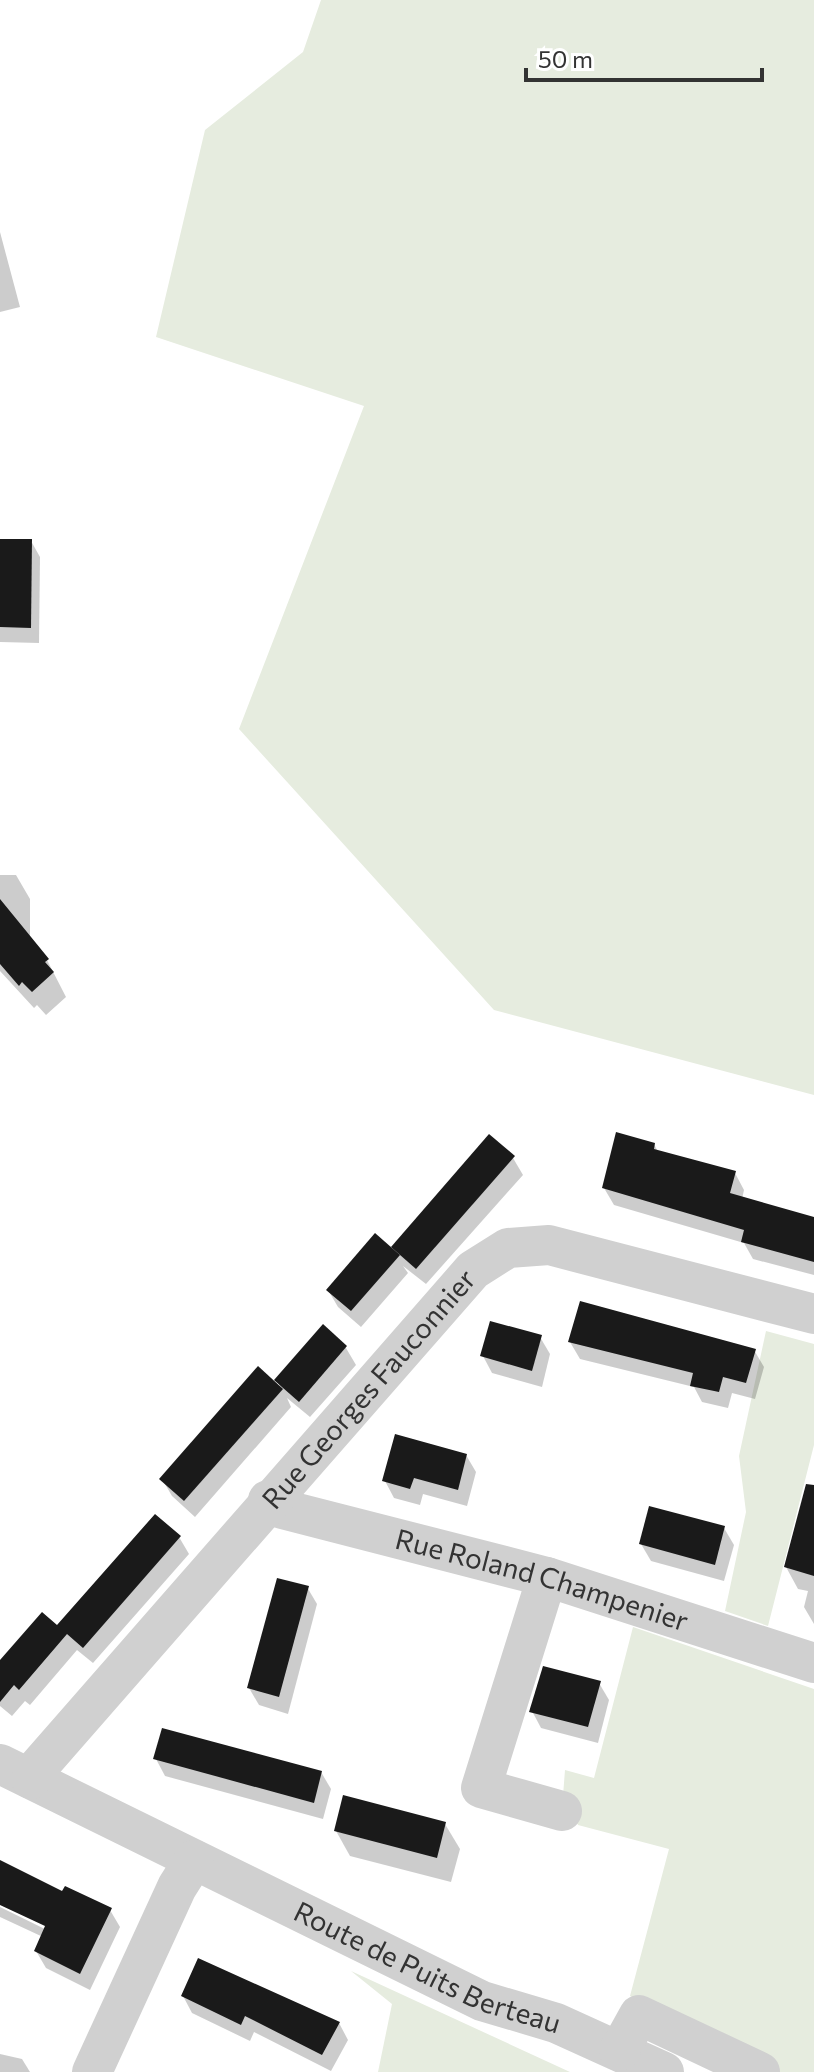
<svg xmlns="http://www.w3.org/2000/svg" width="814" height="2072" font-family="Commissioner,sans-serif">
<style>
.green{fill:#e6ecdf}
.shadow{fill:#0003}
.building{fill:#1a1a1a}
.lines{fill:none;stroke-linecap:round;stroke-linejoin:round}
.minor{stroke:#d0d0d0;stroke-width:40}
.labels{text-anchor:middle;stroke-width:8;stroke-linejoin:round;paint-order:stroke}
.street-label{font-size:28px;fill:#333;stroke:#fff}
</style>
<rect width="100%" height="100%" fill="#fff"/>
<g class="green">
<path d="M 321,0 L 814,0 L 814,1095 L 494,1010 L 239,729 L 364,406 L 156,337 L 205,130 L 303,52 Z"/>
<path d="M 766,1331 L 814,1344 L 814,1445 L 768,1626 L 725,1611 L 746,1512 L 739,1456 Z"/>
<path d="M 633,1627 L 814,1689 L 814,2072 L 770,2072 L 630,1996 L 669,1849 L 578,1825 L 563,1796 L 565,1770 L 594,1778 Z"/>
<path d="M 351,1971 L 570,2072 L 378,2072 L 392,2004 Z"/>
</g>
<g class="shadow">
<path d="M 0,232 L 20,307 L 0,312 Z"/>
<path d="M 0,541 L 31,541 L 40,557 L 39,643 L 0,642 Z"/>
<path d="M 0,875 L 16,875 L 30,899 L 30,940 L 47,960 L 66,997 L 46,1015 L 37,1005 L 34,1008 L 0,971 Z"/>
<path d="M 489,1137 L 513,1158 L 523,1175 L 426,1284 L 403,1266 L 408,1273 L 361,1327 L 338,1307 L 328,1290 L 391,1250 Z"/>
<path d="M 654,1144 L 658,1152 L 735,1173 L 744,1190 L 742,1199 L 814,1219 L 814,1275 L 753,1259 L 744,1243 L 614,1205 L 604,1188 Z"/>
<path d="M 323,1327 L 346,1348 L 356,1365 L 310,1417 L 287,1398 L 291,1407 L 195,1517 L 172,1496 L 162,1479 L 281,1389 L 277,1380 Z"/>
<path d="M 540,1337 L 550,1354 L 542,1387 L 492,1373 L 483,1356 Z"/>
<path d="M 570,1342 L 754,1350 L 764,1367 L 755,1399 L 732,1393 L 728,1408 L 702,1402 L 694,1387 L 580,1359 Z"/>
<path d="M 466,1455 L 476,1472 L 467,1506 L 423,1494 L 420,1505 L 394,1498 L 385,1481 Z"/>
<path d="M 814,1525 L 814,1624 L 804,1607 L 808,1591 L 798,1589 L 786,1567 Z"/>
<path d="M 724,1528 L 734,1545 L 724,1581 L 651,1561 L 641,1544 Z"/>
<path d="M 179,1537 L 189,1554 L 93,1663 L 77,1650 L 30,1705 L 25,1701 L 12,1716 L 0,1706 L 0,1663 L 57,1628 Z"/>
<path d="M 307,1587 L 317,1604 L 288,1714 L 259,1705 L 249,1688 Z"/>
<path d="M 599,1683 L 609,1700 L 598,1743 L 541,1728 L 532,1711 Z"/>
<path d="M 156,1759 L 321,1772 L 331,1789 L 323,1819 L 165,1776 Z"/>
<path d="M 445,1824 L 460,1849 L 451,1882 L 350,1856 L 336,1831 Z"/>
<path d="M 0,1861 L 63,1893 L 110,1910 L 120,1927 L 90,1990 L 46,1968 L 36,1951 L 43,1937 L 0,1917 L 0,1907 L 53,1933 L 55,1929 L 0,1903 Z"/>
<path d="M 183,1996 L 286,2002 L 288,1999 L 339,2023 L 348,2040 L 331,2071 L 254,2032 L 250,2041 L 192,2013 Z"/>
<path d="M 0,2054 L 22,2059 L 30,2072 L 0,2072 Z"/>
</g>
<g class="building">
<path d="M 0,539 L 32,539 L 31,628 L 0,627 Z"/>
<path d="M 0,899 L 49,959 L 45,962 L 54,972 L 32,992 L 22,982 L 19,986 L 0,964 Z"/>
<path d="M 616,1132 L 655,1143 L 654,1149 L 736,1171 L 730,1193 L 814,1217 L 814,1262 L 741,1242 L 744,1230 L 602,1188 Z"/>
<path d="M 489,1134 L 515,1156 L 416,1269 L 391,1247 Z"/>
<path d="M 375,1233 L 400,1255 L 351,1311 L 326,1290 Z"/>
<path d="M 580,1301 L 756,1349 L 746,1383 L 723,1377 L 719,1392 L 690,1386 L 693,1373 L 568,1342 Z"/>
<path d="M 490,1321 L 542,1335 L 532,1371 L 480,1356 Z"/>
<path d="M 323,1324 L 347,1346 L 299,1402 L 274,1380 Z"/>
<path d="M 258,1366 L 283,1389 L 184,1501 L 159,1479 Z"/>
<path d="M 395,1434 L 467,1454 L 458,1490 L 414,1478 L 410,1489 L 382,1481 Z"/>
<path d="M 806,1484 L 814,1485 L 814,1576 L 784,1567 Z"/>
<path d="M 649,1506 L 725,1526 L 715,1565 L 639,1544 Z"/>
<path d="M 155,1514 L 181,1536 L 83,1648 L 67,1634 L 19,1690 L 14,1685 L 0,1702 L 0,1660 L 42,1612 L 57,1625 Z"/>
<path d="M 277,1578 L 309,1586 L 279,1697 L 247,1688 Z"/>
<path d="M 543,1666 L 601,1681 L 588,1727 L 529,1712 Z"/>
<path d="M 162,1728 L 322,1771 L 314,1803 L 153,1759 Z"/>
<path d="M 343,1795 L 446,1822 L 437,1858 L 334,1831 Z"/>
<path d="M 0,1860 L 62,1891 L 65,1886 L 112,1908 L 80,1974 L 34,1951 L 45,1926 L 0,1905 Z"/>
<path d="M 198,1958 L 340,2022 L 322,2055 L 245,2016 L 241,2025 L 181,1996 Z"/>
</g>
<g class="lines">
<g class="minor">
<path id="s1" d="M 268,1500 L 282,1509 L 547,1577 L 814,1663"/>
<path d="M 547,1577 L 481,1788 L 562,1811"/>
<path id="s2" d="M 0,1764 L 482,2001 L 556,2023 L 664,2072"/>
<path id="s3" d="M 31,1779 L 39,1766 L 473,1270 L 508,1248 L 549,1245 L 814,1314"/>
<path d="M 619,2051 L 639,2015 L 760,2072"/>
<path d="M 92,2072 L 177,1887 L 194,1860"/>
</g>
</g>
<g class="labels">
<g class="street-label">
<text dy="10" stroke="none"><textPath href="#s3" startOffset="516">Rue Georges Fauconnier</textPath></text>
<text dy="10" stroke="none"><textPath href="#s1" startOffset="286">Rue Roland Champenier</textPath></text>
<text dy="10" stroke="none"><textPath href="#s2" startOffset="474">Route de Puits Berteau</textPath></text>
</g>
</g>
<path d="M526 68v12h236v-12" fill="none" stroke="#333333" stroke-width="4"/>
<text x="538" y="68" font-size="24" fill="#333333" stroke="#ffffff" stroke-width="6" paint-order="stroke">50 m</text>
</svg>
